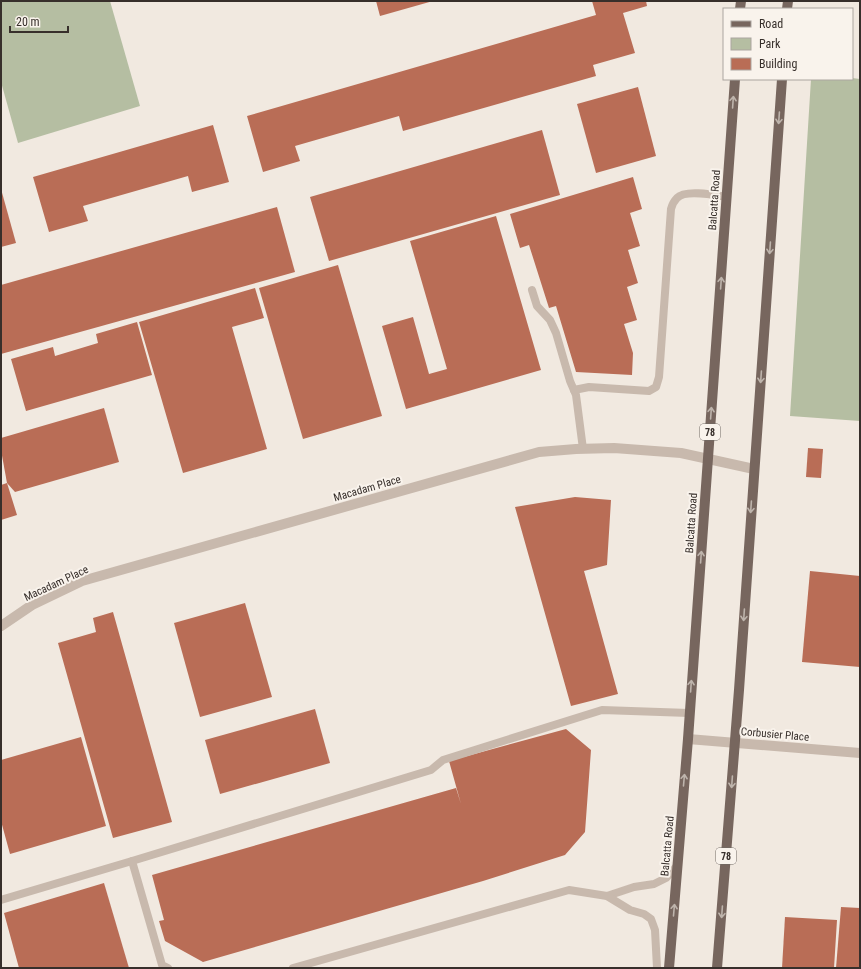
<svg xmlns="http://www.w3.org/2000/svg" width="861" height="969" font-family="'Roboto Condensed',sans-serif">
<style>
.green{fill:#b5bea2}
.building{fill:#b96d56}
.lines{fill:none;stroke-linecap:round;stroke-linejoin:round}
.service{stroke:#c8b9ad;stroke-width:8}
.minor{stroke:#c8b9ad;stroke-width:10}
.primary{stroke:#77665e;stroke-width:10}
.oneway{stroke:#beb4ac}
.labels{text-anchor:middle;stroke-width:4;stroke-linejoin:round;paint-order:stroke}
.shield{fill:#f9f3ec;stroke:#716a65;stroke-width:1}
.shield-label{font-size:10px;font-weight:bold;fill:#372f2b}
.street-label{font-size:11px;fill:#372f2b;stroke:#f9f3ec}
</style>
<rect width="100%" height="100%" fill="#f1e9e0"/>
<g class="green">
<path d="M 1,1 L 110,1 L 140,106 L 18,143 L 1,82 Z"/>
<path d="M 852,78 L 860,79 L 860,421 L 790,416 L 811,79 L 852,79 Z"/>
</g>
<g class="building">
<path d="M 376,1 L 433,1 L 380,16 Z"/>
<path d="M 592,1 L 646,1 L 647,6 L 623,13 L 635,53 L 593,65 L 596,76 L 403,131 L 399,116 L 295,146 L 300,161 L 263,172 L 247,116 L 596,15 Z"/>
<path d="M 638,87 L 656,156 L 596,173 L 577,104 Z"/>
<path d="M 213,125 L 229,182 L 192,192 L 188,176 L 83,206 L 88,221 L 49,232 L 33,177 Z"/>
<path d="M 542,130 L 560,195 L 329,261 L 310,197 Z"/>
<path d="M 633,177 L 642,209 L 630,213 L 640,246 L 628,250 L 638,283 L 627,287 L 637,320 L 624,324 L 633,353 L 632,375 L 576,372 L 556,306 L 549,308 L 529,245 L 520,248 L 510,214 Z"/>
<path d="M 1,189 L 16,243 L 1,247 Z"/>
<path d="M 277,207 L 295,272 L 1,354 L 1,285 Z"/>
<path d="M 496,216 L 541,370 L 406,409 L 382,326 L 413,317 L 429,374 L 447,369 L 410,241 Z"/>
<path d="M 338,265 L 382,416 L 303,439 L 259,288 Z"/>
<path d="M 255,288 L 264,318 L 232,327 L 267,449 L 183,473 L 139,322 Z"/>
<path d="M 137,322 L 152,375 L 26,411 L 11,359 L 53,347 L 55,356 L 98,343 L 96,334 Z"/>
<path d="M 104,408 L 119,462 L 15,492 L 7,483 L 1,450 L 1,438 Z"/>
<path d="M 808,448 L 823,449 L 821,478 L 806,477 Z"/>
<path d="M 7,483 L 17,515 L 1,520 L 1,485 Z"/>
<path d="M 575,497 L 611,500 L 607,565 L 584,571 L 618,694 L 571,706 L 515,507 Z"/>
<path d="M 810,571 L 860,576 L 860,667 L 802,662 Z"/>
<path d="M 245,603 L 272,697 L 200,717 L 174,623 Z"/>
<path d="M 113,612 L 172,822 L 113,838 L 58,643 L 96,632 L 93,618 Z"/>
<path d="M 315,709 L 330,763 L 220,794 L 205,740 Z"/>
<path d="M 566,729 L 591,750 L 585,832 L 565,855 L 483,881 L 203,962 L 165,941 L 159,921 L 164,920 L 152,875 L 456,788 L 461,804 L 449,761 Z"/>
<path d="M 81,737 L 106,826 L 10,854 L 1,821 L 1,760 Z"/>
<path d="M 104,883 L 129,968 L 19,968 L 4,913 Z"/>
<path d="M 841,907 L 860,908 L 860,968 L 836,968 Z"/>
<path d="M 785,917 L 837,920 L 834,968 L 782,968 Z"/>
</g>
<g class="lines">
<g class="service">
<path d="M 532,290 L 537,306 L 550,320 L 556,333 L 570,381 L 576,395 L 583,449"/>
<path d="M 574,390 L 589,387 L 649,391 L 656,387 L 659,377 L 671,209 C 672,205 674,201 677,198 C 685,189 715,195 727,197"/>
<path d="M 607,896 L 634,887 L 654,884 L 666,878 L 677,866"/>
<path d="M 1,900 L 132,861"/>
<path d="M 168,968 L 162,965 L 132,861 L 431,770 L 443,760 L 602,710 L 689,713"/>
<path d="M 293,968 L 569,890 L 607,896 L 630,910 L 644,914 L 651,919 L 655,930 L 657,968"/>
</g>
<g class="minor">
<path d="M 1,626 L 32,605 L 82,581 L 539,452 L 576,449 L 614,448 L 681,453 L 754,469"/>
<path d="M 688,739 L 860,753"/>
</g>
<g class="primary">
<path d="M 740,9 L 741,1"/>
<path d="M 787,9 L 788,1"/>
<path d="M 669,968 L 688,739 L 735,79"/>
<path d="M 717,968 L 739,690 L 782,79"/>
</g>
</g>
<defs><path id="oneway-shaft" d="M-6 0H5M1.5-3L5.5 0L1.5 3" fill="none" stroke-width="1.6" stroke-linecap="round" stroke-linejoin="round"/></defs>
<g class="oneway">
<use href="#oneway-shaft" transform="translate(733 102) rotate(-86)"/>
<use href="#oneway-shaft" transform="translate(779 118) rotate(94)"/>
<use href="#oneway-shaft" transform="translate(770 248) rotate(94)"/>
<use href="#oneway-shaft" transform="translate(721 283) rotate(-86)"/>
<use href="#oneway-shaft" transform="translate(761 377) rotate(94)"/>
<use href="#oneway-shaft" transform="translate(711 413) rotate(-86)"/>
<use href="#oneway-shaft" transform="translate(751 507) rotate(94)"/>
<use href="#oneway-shaft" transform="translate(701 557) rotate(-86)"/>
<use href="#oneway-shaft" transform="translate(744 615) rotate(94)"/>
<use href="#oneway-shaft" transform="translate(691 686) rotate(-86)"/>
<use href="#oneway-shaft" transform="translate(684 780) rotate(-85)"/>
<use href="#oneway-shaft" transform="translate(732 782) rotate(94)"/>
<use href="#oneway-shaft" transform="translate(674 910) rotate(-85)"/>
<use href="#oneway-shaft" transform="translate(722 912) rotate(94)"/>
</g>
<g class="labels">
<g class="shield">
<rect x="700" y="424" width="20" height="16" rx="3"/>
<rect x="716" y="848" width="20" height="16" rx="3"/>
</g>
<g class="shield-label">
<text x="710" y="436">78</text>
<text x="726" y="860">78</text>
</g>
<g class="street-label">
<text transform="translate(714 200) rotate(-86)" y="4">Balcatta Road</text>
<text transform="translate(367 488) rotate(-16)" y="4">Macadam Place</text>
<text transform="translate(691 523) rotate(-86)" y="4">Balcatta Road</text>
<text transform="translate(56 583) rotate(-25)" y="4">Macadam Place</text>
<text transform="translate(775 734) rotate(5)" y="4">Corbusier Place</text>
<text transform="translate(667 846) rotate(-85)" y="4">Balcatta Road</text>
</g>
</g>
<rect width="861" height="969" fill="none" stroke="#372f2b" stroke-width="4"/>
<rect x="723" y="8" width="130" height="72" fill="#f9f3ec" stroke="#aba59f"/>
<rect x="731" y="21" width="20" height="6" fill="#77665e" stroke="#aba59f"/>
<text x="759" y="28" font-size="12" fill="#372f2b">Road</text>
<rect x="731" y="38" width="20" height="12" fill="#b5bea2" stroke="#aba59f"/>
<text x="759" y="48" font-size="12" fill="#372f2b">Park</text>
<rect x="731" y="58" width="20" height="12" fill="#b96d56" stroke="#aba59f"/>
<text x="759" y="68" font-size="12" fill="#372f2b">Building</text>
<path d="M10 26v6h58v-6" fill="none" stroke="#372f2b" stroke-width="2"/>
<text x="16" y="26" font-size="12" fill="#372f2b" stroke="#f9f3ec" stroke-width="3" paint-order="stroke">20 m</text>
</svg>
